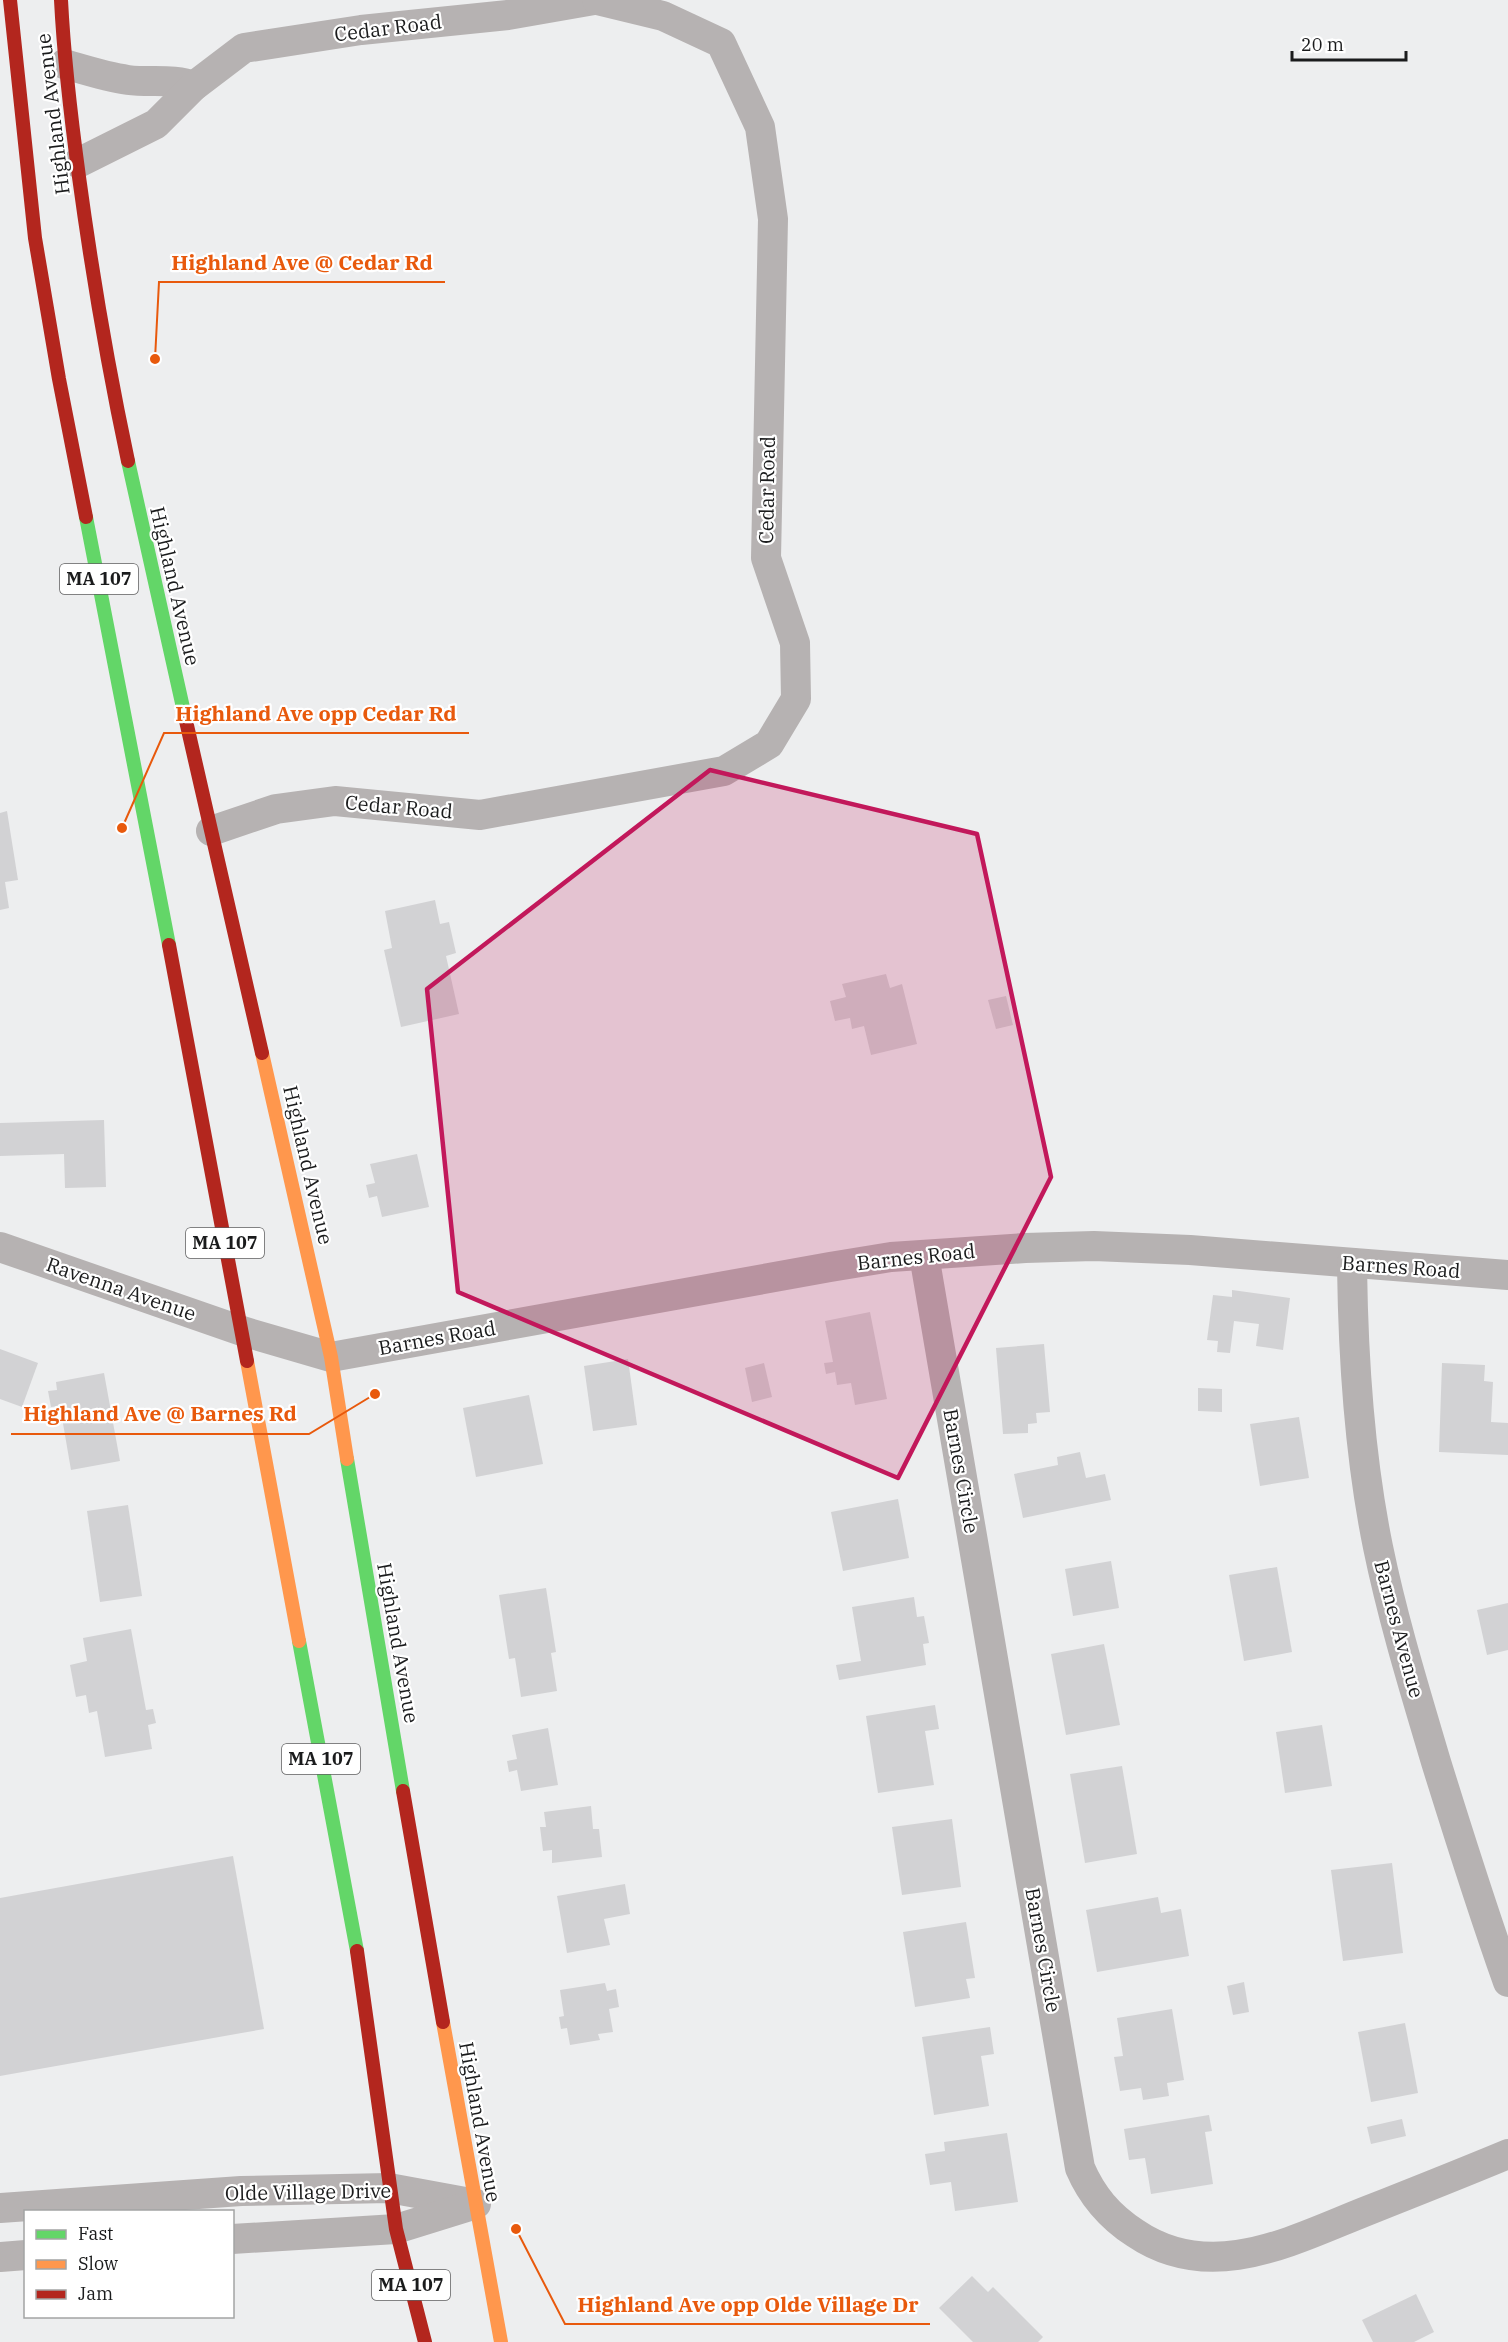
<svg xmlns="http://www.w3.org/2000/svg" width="1508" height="2342" font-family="'IBM Plex Serif',serif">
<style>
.building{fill:#d2d2d4}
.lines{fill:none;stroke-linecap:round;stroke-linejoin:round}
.street{stroke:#b6b2b2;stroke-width:30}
.fast{stroke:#63d668;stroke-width:14}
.slow{stroke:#ff974d;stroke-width:14}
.jam{stroke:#b3261e;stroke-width:14}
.marked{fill:#c2185b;fill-opacity:0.2;stroke:#c2185b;stroke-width:4.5;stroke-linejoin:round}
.labels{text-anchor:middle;stroke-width:4.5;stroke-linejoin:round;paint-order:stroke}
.shield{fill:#fff;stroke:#5f5f60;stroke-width:1.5}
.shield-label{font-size:18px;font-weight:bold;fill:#1a1b1c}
.street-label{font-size:20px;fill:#1a1b1c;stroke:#fff}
.leader{fill:none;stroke:#e8590c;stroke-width:2}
.callout-dot{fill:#e8590c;stroke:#fff;stroke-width:2}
.callout-label{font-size:21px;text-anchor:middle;font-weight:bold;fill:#e8590c;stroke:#fff;stroke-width:4.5;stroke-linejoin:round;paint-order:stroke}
</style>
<rect width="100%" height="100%" fill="#edeeef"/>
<g class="building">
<path d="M 7,811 L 18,880 L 5,882 L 9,908 L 0,910 L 0,813 Z"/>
<path d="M 435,900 L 440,924 L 449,922 L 456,953 L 446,956 L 459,1014 L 401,1027 L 384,950 L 392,948 L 385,911 Z"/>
<path d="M 886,974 L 890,988 L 902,984 L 917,1044 L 871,1055 L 864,1026 L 852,1029 L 850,1018 L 835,1021 L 830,1001 L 846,997 L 842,984 Z"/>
<path d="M 1006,996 L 1013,1025 L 996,1029 L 988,1000 Z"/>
<path d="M 104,1120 L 106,1187 L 65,1188 L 64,1154 L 0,1156 L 0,1123 Z"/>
<path d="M 417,1154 L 429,1207 L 382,1217 L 377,1196 L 369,1198 L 366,1185 L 375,1183 L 370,1164 Z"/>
<path d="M 1232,1290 L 1290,1298 L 1283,1350 L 1256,1346 L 1259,1324 L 1234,1321 L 1230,1353 L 1217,1352 L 1218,1341 L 1207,1340 L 1213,1295 L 1232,1297 Z"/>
<path d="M 870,1312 L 887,1399 L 855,1405 L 851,1383 L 837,1385 L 835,1372 L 826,1374 L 824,1363 L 833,1362 L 825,1321 Z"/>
<path d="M 1044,1344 L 1050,1412 L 1036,1413 L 1037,1423 L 1028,1424 L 1028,1433 L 1003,1434 L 996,1348 Z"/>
<path d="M 0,1349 L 38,1363 L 22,1407 L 0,1399 Z"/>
<path d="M 628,1359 L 637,1425 L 593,1431 L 584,1366 Z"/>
<path d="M 764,1363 L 772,1397 L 752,1402 L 745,1368 Z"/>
<path d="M 1442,1363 L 1485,1365 L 1484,1381 L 1493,1382 L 1491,1422 L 1508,1423 L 1508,1455 L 1439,1452 Z"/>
<path d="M 104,1373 L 120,1461 L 71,1470 L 60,1406 L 51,1407 L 48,1391 L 57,1390 L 56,1382 Z"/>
<path d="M 1198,1388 L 1222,1389 L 1222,1412 L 1198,1411 Z"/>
<path d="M 529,1395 L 543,1464 L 476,1477 L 463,1408 Z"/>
<path d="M 1299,1417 L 1309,1478 L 1260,1486 L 1250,1424 Z"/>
<path d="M 1080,1452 L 1086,1478 L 1105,1474 L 1111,1500 L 1023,1518 L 1014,1474 L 1058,1465 L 1057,1457 Z"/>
<path d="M 898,1499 L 909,1558 L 843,1571 L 831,1512 Z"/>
<path d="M 128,1505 L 142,1596 L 100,1602 L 87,1511 Z"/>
<path d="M 1111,1561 L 1119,1608 L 1073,1616 L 1065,1569 Z"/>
<path d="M 1277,1567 L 1292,1652 L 1244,1661 L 1229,1575 Z"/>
<path d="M 546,1588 L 556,1652 L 551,1653 L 557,1691 L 521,1697 L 515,1658 L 509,1659 L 499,1595 Z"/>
<path d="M 914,1597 L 917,1617 L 924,1616 L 929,1643 L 923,1644 L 926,1665 L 839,1680 L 836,1665 L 861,1661 L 852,1607 Z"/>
<path d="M 1508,1603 L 1508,1650 L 1487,1655 L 1477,1610 Z"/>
<path d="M 131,1629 L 146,1710 L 153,1709 L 156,1723 L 148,1725 L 152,1749 L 105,1757 L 97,1711 L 89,1713 L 86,1695 L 76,1697 L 70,1665 L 87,1661 L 83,1638 Z"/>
<path d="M 1104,1644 L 1120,1725 L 1066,1735 L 1051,1654 Z"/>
<path d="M 935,1705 L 939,1729 L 925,1731 L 934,1785 L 878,1793 L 866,1716 Z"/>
<path d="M 1322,1725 L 1332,1786 L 1285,1793 L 1276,1732 Z"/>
<path d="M 548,1728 L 558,1785 L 521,1791 L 517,1770 L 509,1772 L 507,1761 L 517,1759 L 512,1735 Z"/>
<path d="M 1122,1766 L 1137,1854 L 1085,1863 L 1070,1774 Z"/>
<path d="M 591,1806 L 593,1829 L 599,1829 L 602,1857 L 552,1863 L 552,1850 L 543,1851 L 540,1827 L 546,1827 L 544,1812 Z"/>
<path d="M 952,1819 L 961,1887 L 902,1895 L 892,1827 Z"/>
<path d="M 233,1856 L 264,2029 L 0,2076 L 0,1898 Z"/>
<path d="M 1392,1863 L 1403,1953 L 1343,1961 L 1331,1870 Z"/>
<path d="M 625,1884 L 630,1914 L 604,1919 L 610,1945 L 567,1953 L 557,1896 Z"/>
<path d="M 1158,1897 L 1161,1913 L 1181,1909 L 1189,1956 L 1097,1972 L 1086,1910 Z"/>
<path d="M 966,1922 L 975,1978 L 966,1979 L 970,1998 L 915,2007 L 903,1932 Z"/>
<path d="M 1244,1982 L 1249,2012 L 1233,2015 L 1227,1986 Z"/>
<path d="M 605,1983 L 607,1991 L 616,1989 L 619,2007 L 609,2009 L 613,2032 L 598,2034 L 600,2040 L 570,2045 L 567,2028 L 561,2029 L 559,2017 L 564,2016 L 560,1990 Z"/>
<path d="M 1172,2009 L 1184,2080 L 1167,2083 L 1169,2096 L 1143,2100 L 1141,2088 L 1120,2091 L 1114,2057 L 1123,2056 L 1117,2018 Z"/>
<path d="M 1405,2023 L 1418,2093 L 1371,2102 L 1358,2032 Z"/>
<path d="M 990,2027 L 994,2054 L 981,2056 L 989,2106 L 934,2115 L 922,2037 Z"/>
<path d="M 1209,2115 L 1212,2131 L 1205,2132 L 1213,2184 L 1151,2194 L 1145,2158 L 1129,2160 L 1124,2129 Z"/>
<path d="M 1402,2119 L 1406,2136 L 1371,2144 L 1367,2127 Z"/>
<path d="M 1007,2133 L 1018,2202 L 955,2211 L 951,2182 L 930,2185 L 925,2154 L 945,2151 L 944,2142 Z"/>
<path d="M 972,2276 L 988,2292 L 993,2287 L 1043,2337 L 1038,2342 L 973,2342 L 939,2308 Z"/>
<path d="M 1416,2294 L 1434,2332 L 1414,2342 L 1373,2342 L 1362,2320 Z"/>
</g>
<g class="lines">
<g class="street">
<path d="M 64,64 C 85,70 106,77 128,80 C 150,83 174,78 194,86"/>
<path d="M 78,163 L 156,124 L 194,86 L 244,48 L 361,30 L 508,15 L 594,0"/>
<path d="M 211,831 L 276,809 L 335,801 L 480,815 L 724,771 L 769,744 L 796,699 L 795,643 L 766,558 L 773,219 L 760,127 L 721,43 L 663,16 L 597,0"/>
<path d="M 0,1247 L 242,1331 L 331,1357 L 830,1267 L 891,1257 L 1025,1248 L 1094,1246 L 1190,1250 L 1508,1275"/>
<path d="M 924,1255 L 1080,2168 C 1092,2196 1109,2216 1135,2233 C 1210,2284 1289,2242 1364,2212 C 1412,2193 1460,2174 1508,2154"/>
<path d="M 1352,1263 C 1353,1358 1359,1454 1378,1547 C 1393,1620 1415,1691 1436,1762 C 1459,1836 1482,1909 1508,1982"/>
<path d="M 0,2208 L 241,2191 L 389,2188 L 476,2204"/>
<path d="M 232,2239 L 396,2229 L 470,2206"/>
<path d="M 0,2257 L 26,2255"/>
</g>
<g class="fast">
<path d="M 128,461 L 186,721"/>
<path d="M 86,517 L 169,945"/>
<path d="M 347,1459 L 403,1791"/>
<path d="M 299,1641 L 357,1951"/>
</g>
<g class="slow">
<path d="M 262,1053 L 331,1357 L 347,1459"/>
<path d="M 247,1361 L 299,1641"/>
<path d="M 443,2022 L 501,2342"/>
</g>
<g class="jam">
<path d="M 10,0 L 35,238 L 59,379 L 86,517"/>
<path d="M 61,0 C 64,60 71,118 79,177 C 92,273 108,367 128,461"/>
<path d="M 186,721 L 262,1053"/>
<path d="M 169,945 L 247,1361"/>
<path d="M 403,1791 L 443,2022"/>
<path d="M 357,1951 L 396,2229 L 425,2342"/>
</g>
</g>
<path class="marked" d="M 710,770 L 977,834 L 1051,1177 L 898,1478 L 458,1292 L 427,989 Z"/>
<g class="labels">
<g class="shield">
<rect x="60" y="564" width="78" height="30" rx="4.5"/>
<rect x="186" y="1228" width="78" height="30" rx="4.5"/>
<rect x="282" y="1744" width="78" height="30" rx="4.5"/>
<rect x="372" y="2270" width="78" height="30" rx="4.5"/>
</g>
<g class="shield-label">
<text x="99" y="585">MA 107</text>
<text x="225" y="1249">MA 107</text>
<text x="321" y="1765">MA 107</text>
<text x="411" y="2291">MA 107</text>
</g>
<g class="street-label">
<text transform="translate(388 28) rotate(-7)" y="7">Cedar Road</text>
<text transform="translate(53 114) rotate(-97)" y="7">Highland Avenue</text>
<text transform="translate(767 490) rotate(-89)" y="7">Cedar Road</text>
<text transform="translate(175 586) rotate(77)" y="7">Highland Avenue</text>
<text transform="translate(399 807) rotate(5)" y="7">Cedar Road</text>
<text transform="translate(308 1165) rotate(77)" y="7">Highland Avenue</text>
<text transform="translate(916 1257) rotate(-6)" y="7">Barnes Road</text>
<text transform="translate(1401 1267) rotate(4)" y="7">Barnes Road</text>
<text transform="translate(121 1289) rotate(19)" y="7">Ravenna Avenue</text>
<text transform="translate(437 1338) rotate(-10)" y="7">Barnes Road</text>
<text transform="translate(961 1471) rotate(80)" y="7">Barnes Circle</text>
<text transform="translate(1399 1629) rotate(75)" y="7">Barnes Avenue</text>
<text transform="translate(398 1643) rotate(80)" y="7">Highland Avenue</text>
<text transform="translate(1043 1950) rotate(80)" y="7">Barnes Circle</text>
<text transform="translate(480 2122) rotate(80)" y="7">Highland Avenue</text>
<text transform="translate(308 2192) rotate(-1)" y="7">Olde Village Drive</text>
</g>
</g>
<path class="leader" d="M155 359L159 282H445M122 828L164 733H469M375 1394L309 1434H11M516 2229L565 2324H930"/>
<g class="callout-dot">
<circle cx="155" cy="359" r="6"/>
<circle cx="122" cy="828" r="6"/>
<circle cx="375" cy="1394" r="6"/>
<circle cx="516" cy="2229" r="6"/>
</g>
<g class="callout-label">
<text x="302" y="270">Highland Ave @ Cedar Rd</text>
<text x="316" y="721">Highland Ave opp Cedar Rd</text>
<text x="160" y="1421">Highland Ave @ Barnes Rd</text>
<text x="748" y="2312">Highland Ave opp Olde Village Dr</text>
</g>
<rect x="24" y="2210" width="210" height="108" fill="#ffffff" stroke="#a3a4a4" stroke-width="1.5"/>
<rect x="36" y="2230" width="30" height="9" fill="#63d668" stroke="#a3a4a4" stroke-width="1.5"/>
<text x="78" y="2240" font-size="18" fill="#1a1b1c">Fast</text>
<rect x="36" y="2260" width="30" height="9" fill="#ff974d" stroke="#a3a4a4" stroke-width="1.5"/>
<text x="78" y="2270" font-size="18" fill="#1a1b1c">Slow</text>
<rect x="36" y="2290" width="30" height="9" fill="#b3261e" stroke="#a3a4a4" stroke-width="1.5"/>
<text x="78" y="2300" font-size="18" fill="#1a1b1c">Jam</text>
<path d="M1292 51v9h114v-9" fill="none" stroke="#1a1b1c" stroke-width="3"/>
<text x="1301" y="51" font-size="18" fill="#1a1b1c" stroke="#ffffff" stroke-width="4.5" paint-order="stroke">20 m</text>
</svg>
